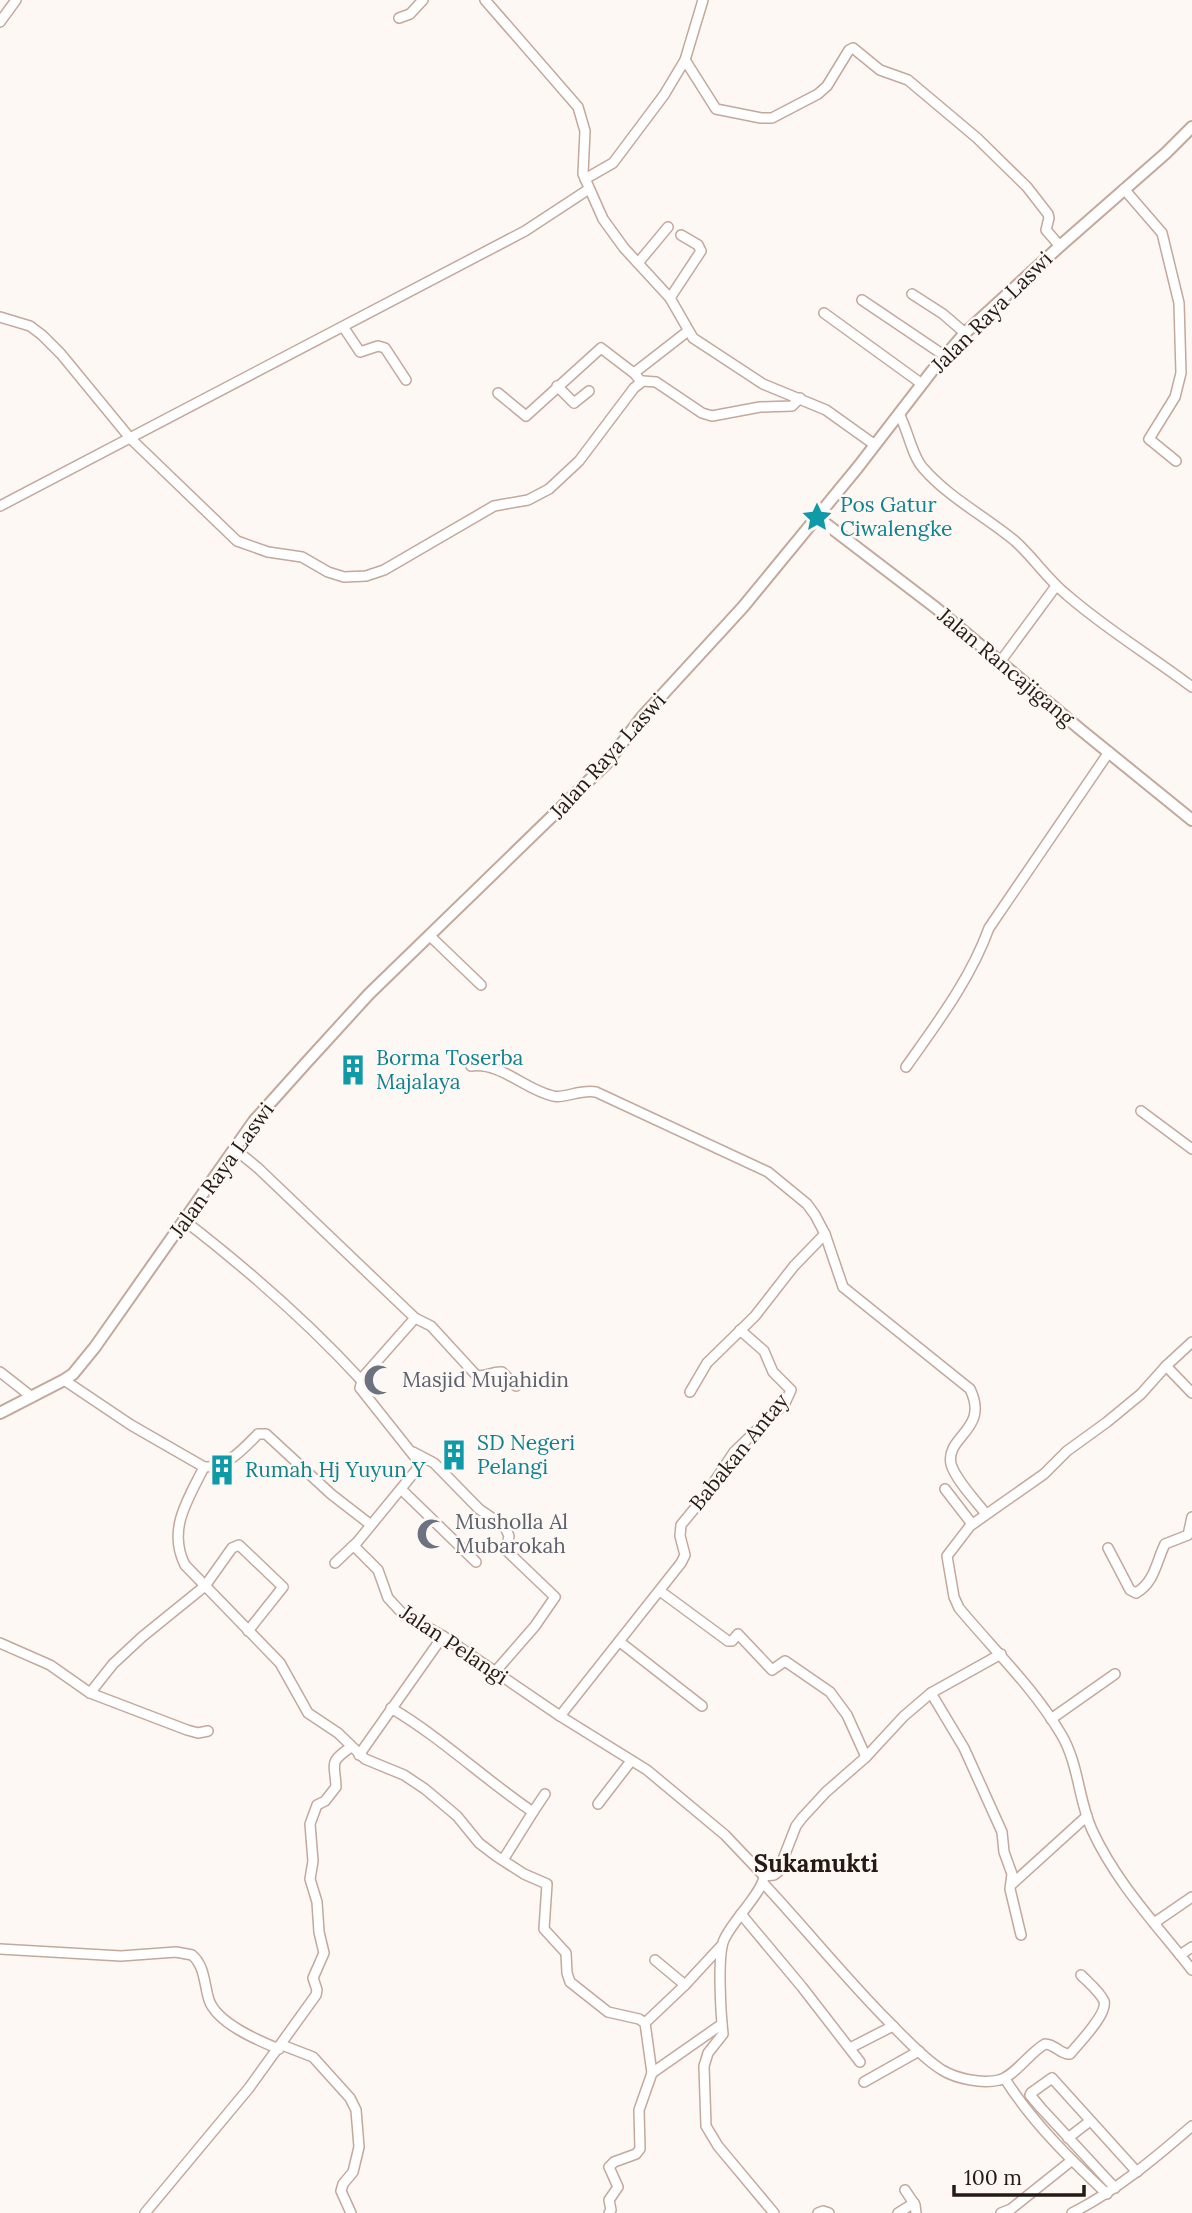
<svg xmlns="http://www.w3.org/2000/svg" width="1192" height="2213" font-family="Lora,serif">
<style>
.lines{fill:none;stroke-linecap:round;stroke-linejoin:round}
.minor-casing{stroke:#c4a89b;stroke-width:12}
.major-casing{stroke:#c4a89b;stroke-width:14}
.minor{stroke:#fff;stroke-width:9}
.major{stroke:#fff;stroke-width:10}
.labels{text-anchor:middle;stroke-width:5;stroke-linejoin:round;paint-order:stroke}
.street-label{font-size:21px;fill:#251a15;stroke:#fef8f5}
.culture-label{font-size:21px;fill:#0d838f;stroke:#fef8f5;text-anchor:start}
.worship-label{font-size:21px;fill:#5b616d;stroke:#fef8f5;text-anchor:start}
.quarter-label{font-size:24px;font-weight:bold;fill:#251a15;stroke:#fef8f5}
</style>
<rect width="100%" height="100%" fill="#fef8f5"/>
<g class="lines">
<g class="minor-casing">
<g id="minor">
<path d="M 485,0 L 578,107 L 585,131 L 583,174 L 603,219 L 624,248 L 670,298 L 693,338 L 763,384 L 826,410 L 875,445"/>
<path d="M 399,18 L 410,14 L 423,0"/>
<path d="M 0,22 L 16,0"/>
<path d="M 685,60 L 716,109 L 761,118 L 772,118 L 818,94 L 827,86 L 849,50 L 853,48 L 880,70 L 908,80 L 977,138 L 1027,187 L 1048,214 L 1049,218 L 1046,230 L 1060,246"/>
<path d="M 585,179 L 613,163 L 664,95 L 685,60 L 703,0"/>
<path d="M 1124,189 L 1162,233 L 1179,303 L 1181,373 L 1175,397 L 1149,439 L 1176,461"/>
<path d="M 638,263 L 668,227"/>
<path d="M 912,294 L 943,314 L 965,333"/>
<path d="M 670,298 L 701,251 L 698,245 L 681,235"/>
<path d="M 862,300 L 945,356"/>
<path d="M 824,313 L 922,384"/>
<path d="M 0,317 L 30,326 L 42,335 L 61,354 L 130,438 L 237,541 L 268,552 L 302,557 L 328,572 L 344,577 L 366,576 L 384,570 L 494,506 L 528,500 L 549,489 L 579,461 L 634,388 L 643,381 L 656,382 L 702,413 L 712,416 L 760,407 L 792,406 L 800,398"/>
<path d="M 344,328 L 360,352 L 378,346 L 385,348 L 406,380"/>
<path d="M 634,373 L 688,331"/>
<path d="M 557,386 L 574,403 L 589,391"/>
<path d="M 498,393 L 526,416 L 601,348 L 635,374 L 641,382"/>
<path d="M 899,414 C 908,430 912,456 923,468 C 949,498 985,516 1015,541 C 1034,558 1047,579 1067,595 C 1106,629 1151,656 1192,687"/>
<path d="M 0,506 L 525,231 L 589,189"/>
<path d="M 1000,662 L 1056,586"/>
<path d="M 430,936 L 481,985"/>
<path d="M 471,1066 C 501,1062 525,1090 553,1096 C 564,1099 580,1089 596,1092 L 768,1172 L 807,1204 L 815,1215 L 825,1234 L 843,1287 L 970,1389 C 990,1430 945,1436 951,1464 C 955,1479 976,1501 986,1514"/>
<path d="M 906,1067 C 937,1023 970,980 989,928 L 1109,752"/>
<path d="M 1141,1111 L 1192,1149"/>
<path d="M 236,1150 L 258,1168 L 415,1318 L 363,1377 L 360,1388 L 418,1461 L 417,1469 L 354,1546 L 378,1570 L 388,1598 L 402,1613 L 443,1636 L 560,1716 L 647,1770 L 725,1835 L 764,1876"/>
<path d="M 185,1221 C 247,1269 308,1322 362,1381"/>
<path d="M 415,1318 L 431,1326 L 476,1375 C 484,1378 492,1371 502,1372 L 516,1386"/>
<path d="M 1192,1342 L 1166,1366 L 1141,1394 L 1107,1422 L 1067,1451 L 1044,1474 L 970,1526 L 947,1556 L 954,1597 L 959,1608 C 994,1650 1033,1687 1061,1734 C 1079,1764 1078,1799 1092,1830 C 1117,1884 1156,1924 1192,1970"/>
<path d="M 1166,1366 L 1192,1393"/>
<path d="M 0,1372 L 32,1397"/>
<path d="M 64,1380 L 131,1425 L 204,1467 C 188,1500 167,1529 185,1565 L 280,1663 L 308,1713 L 338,1733 L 365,1759 L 404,1775 L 425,1789 L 457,1816 L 479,1843 L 496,1856 L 524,1874 L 547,1884 L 544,1929 L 566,1953 L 567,1973 L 570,1982 L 608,2012 L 639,2019 L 645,2023 L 652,2073 L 639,2110 L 640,2149 L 636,2154 L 614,2162 L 609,2167 L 618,2187 L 609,2200 L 611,2210 L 609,2213"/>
<path d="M 690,1392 L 707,1363 L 755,1316 L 794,1266 L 825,1234"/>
<path d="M 413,1452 L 434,1463 L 479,1509 L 505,1527 L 509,1536 L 506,1550 L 555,1597 L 535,1626 L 495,1672"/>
<path d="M 204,1467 C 227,1468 243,1449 258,1434 L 266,1434 L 331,1494 L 371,1525"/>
<path d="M 401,1489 L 476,1562"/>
<path d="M 945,1489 L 972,1524"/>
<path d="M 1108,1548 L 1130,1590 L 1136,1593 C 1155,1582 1156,1562 1165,1544 L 1188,1535 L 1192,1517"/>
<path d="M 335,1563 L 355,1544"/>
<path d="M 660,1591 L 728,1641 L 732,1641 L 738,1634 L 772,1670 L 785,1661 L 830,1692 L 847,1715 L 866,1757"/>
<path d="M 620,1642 L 702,1706"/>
<path d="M 0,1643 L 50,1665 L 90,1693 L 187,1730 L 198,1733 L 208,1731"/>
<path d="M 90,1693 L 113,1664 L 142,1637 L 205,1586 L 232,1548 L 239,1545 L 283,1587 L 248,1631"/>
<path d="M 931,1693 L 964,1748 L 1002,1832 L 1004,1852 L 1012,1874 L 1010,1889 L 1021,1935"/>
<path d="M 391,1708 C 442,1738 484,1779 533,1812 L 503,1860"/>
<path d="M 560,1716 L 681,1563 L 685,1555 L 680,1536 L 681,1525 L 704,1497 L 734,1452 L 785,1403 L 791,1390 L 773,1372 L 764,1351 L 740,1330"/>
<path d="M 1051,1719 L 1115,1674"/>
<path d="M 359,1755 L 443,1636"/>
<path d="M 598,1804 L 631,1761"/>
<path d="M 533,1812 L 545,1794"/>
<path d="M 764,1884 C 807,1930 846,1979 890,2023 C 906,2039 923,2058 942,2070 C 957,2079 982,2084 999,2080 C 1014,2077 1030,2052 1045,2044 C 1055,2044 1061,2055 1070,2054 C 1078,2044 1108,2014 1104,2001 C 1100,1992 1088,1982 1081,1975"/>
<path d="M 1011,1885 L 1087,1816"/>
<path d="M 741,1914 L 802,1987 L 860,2062"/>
<path d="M 1154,1923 L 1192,1897"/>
<path d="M 0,1949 L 121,1956 L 176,1952 L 192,1955 C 205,1966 204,1984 209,2000 C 217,2023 257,2040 279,2049"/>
<path d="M 1180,1955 L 1192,1947"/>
<path d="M 655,1960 L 685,1985"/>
<path d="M 645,2023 L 685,1985 L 722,1945"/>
<path d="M 282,2045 L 313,2057 L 350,2098 L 356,2110 L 359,2147 L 353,2172 L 343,2184 L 341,2191 L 351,2213"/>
<path d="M 850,2048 L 893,2026"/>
<path d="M 652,2073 L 722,2024"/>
<path d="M 1005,2079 C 1033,2123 1069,2158 1107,2194"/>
<path d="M 864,2082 L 919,2051"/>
<path d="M 1068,2138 L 1090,2121"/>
<path d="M 1115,2188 L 1041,2108 L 1030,2095 L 1031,2093 L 1052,2078 L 1137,2172"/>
<path d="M 905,2190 L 915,2205 L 916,2213"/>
<path d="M 145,2213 L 249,2088 L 316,1995 L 317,1990 L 313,1978 L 324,1953 L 319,1932 L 317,1902 L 310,1879 L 313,1861 L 310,1824 L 317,1805 L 325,1801 L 336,1787 C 335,1762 328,1763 351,1747"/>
<path d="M 774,2213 L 718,2146 L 706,2126 L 704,2066 L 708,2053 L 723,2034 C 721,2016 717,1955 724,1940 C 732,1921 763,1892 764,1876 L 774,1875 L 778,1872 L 796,1826 L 802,1818 L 826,1792 L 866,1757 L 904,1716 L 931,1693 L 1001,1654"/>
<path d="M 818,2213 L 823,2211 L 829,2213"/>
<path d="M 898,2213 L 914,2203"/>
<path d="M 1001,2213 L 1011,2209 L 1071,2161"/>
<path d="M 1072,2213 C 1117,2190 1154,2159 1192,2126"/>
</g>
</g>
<g class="major-casing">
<g id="major">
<path d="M 817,517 L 936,608 L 1081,730 L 1192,820"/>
<path d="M 0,1413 L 64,1380 L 73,1374 L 95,1347 L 254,1121 L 306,1063 L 369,994 L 606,764 L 642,717 L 743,607 L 858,467 L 932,371 L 965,333 L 1060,246 L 1166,153 L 1192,127"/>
</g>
</g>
<use href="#minor" class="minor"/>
<use href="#major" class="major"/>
</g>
<defs>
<g id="sight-bare" transform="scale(2.415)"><path d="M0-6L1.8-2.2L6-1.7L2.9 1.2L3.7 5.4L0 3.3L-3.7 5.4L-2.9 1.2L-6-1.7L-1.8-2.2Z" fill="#0f9aa8" stroke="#fef8f5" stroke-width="2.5" paint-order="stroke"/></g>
<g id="building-bare" transform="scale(2.415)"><path d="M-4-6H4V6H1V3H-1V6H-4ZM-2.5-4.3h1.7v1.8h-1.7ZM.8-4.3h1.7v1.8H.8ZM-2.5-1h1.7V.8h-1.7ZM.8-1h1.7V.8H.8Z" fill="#0f9aa8" stroke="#fef8f5" stroke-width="2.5" paint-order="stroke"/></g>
<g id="mosque-bare" transform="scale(2.415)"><path d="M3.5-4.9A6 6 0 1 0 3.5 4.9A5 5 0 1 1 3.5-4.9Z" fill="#6b7280" stroke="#fef8f5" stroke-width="2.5" paint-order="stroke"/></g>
</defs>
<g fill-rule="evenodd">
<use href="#sight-bare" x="817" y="517"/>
<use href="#building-bare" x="353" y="1070"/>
<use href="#mosque-bare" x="379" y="1380"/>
<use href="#building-bare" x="454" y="1455"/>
<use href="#building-bare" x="222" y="1470"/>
<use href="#mosque-bare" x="432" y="1534"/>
</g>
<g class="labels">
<g class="street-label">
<text transform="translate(992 312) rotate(-45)" y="7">Jalan Raya Laswi</text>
<text transform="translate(1006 667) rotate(40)" y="7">Jalan Rancajigang</text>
<text transform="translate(608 756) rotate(-48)" y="7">Jalan Raya Laswi</text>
<text transform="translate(222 1170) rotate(-54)" y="7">Jalan Raya Laswi</text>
<text transform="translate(739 1452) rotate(-51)" y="7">Babakan Antay</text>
<text transform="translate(454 1645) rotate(34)" y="7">Jalan Pelangi</text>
</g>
<g class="culture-label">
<text x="840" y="512">Pos Gatur<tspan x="840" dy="24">Ciwalengke</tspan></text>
<text x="376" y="1065">Borma Toserba<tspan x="376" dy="24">Majalaya</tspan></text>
<text x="477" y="1450">SD Negeri<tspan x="477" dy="24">Pelangi</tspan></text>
<text x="245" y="1477">Rumah Hj Yuyun Y</text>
</g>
<g class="worship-label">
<text x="402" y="1387">Masjid Mujahidin</text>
<text x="455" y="1529">Musholla Al<tspan x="455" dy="24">Mubarokah</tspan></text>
</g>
<g class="quarter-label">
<text x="816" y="1872">Sukamukti</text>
</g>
</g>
<path d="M954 2185v10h130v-10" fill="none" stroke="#251a15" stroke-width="3.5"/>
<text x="964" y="2185" font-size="21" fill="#251a15" stroke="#fef8f5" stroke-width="5" paint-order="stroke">100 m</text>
</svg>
